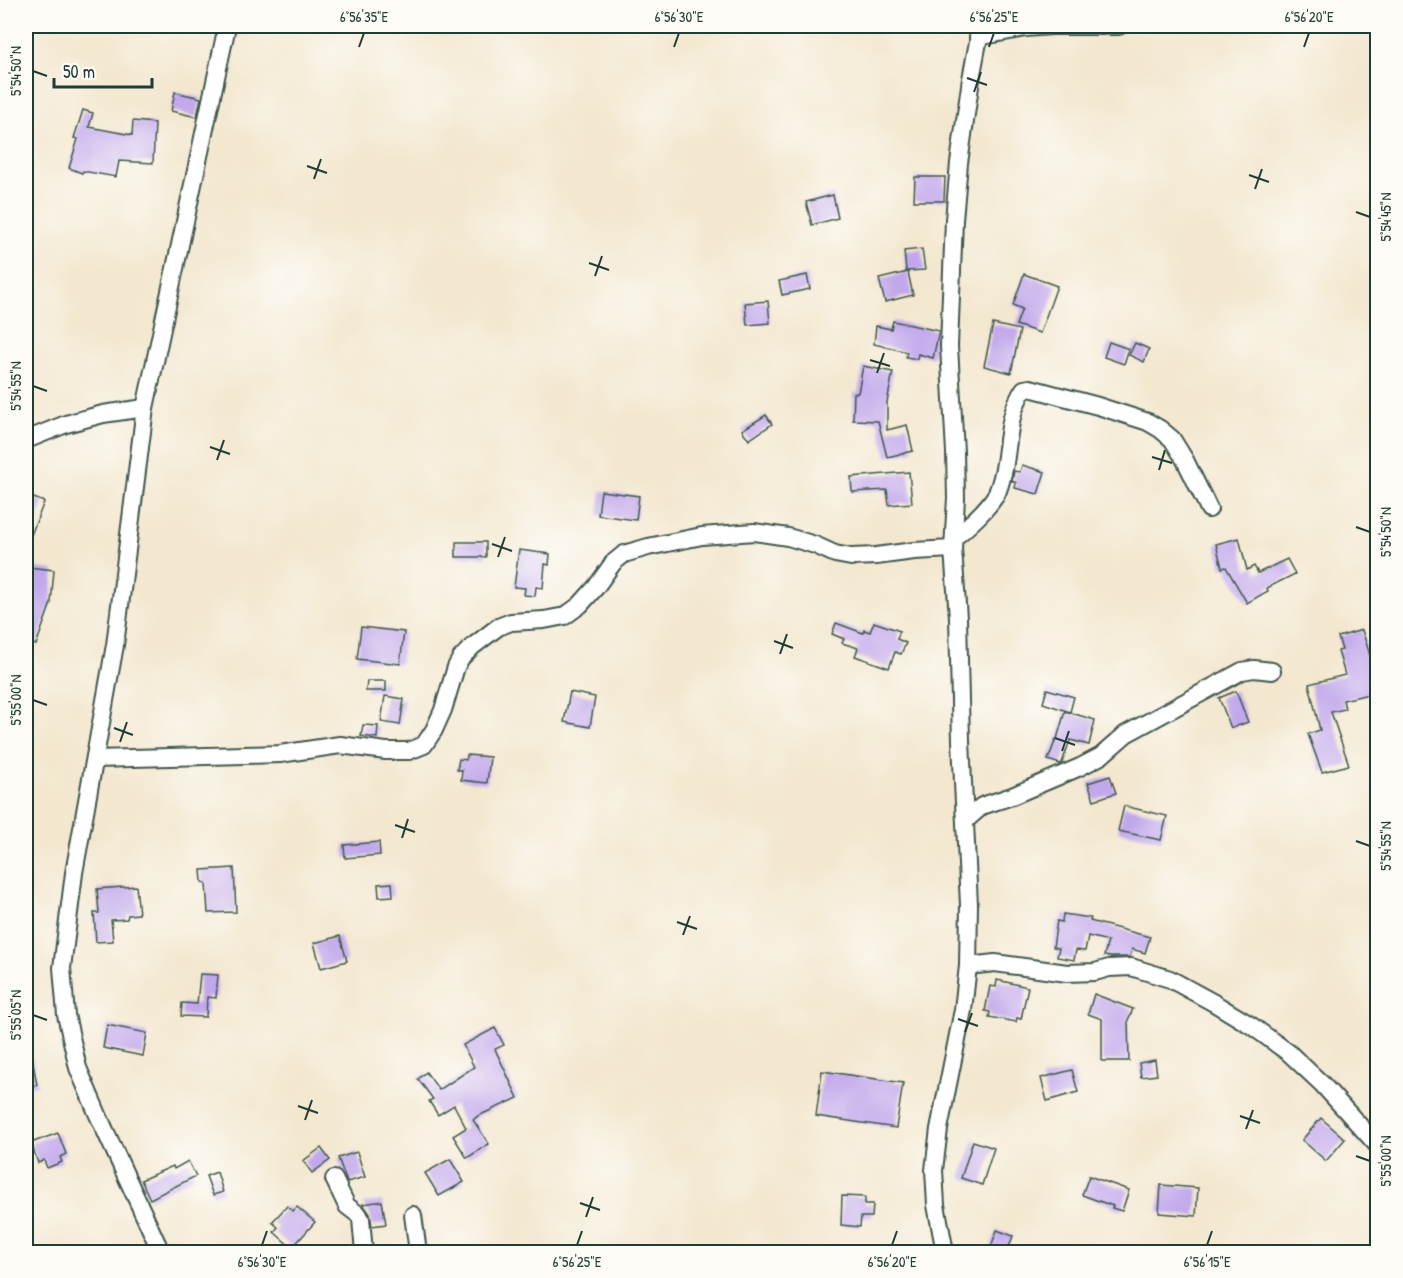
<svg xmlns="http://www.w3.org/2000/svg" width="1403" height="1278" font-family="'Patrick Hand',sans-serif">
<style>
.building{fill:#c1a8ec}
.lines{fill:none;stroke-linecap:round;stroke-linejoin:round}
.minor-casing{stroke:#3f564b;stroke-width:20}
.minor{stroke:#fff;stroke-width:16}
.ticks{fill:none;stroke:#1f3d34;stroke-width:2}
.neatline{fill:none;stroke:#1f3d34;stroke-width:2}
.ticks-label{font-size:15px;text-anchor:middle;fill:#1f3d34}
</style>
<rect width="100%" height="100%" fill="#fdfcf7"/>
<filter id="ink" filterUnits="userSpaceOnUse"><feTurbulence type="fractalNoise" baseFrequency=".0167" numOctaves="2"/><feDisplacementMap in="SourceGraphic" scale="12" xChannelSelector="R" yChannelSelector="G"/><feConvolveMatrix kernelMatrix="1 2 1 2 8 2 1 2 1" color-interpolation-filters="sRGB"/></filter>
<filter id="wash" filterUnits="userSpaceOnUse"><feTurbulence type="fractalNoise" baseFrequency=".008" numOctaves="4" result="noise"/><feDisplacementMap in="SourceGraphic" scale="24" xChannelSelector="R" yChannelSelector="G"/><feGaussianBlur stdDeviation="1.35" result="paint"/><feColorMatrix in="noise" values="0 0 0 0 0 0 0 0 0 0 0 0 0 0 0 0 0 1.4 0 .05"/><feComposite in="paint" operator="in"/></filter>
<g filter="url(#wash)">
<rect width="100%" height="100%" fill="#f3e7cf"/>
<g id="blocks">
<g class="building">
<path d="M 175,92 L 201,98 L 197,117 L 171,111 Z"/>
<path d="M 83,110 L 93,113 L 89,127 L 132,135 L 133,121 L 155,123 L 153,163 L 119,161 L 116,177 L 83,171 L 82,173 L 69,168 L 78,139 L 74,138 Z"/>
<path d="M 915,177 L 945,177 L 944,201 L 914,201 Z"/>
<path d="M 833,195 L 838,218 L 812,225 L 806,202 Z"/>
<path d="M 922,249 L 925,270 L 906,271 L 904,251 Z"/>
<path d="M 908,272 L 913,295 L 885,302 L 879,279 Z"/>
<path d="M 1024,274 L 1057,286 L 1040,333 L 1016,325 L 1022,309 L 1013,305 Z"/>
<path d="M 807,275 L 810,289 L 782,295 L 779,281 Z"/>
<path d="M 768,301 L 770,323 L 747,325 L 745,303 Z"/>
<path d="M 893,321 L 939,331 L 933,358 L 918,354 L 917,359 L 906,357 L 907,352 L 874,344 L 876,326 L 891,329 Z"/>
<path d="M 993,324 L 1020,330 L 1011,373 L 984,366 Z"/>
<path d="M 1109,342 L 1129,349 L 1124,364 L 1104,357 Z"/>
<path d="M 1135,343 L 1149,349 L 1144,362 L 1129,355 Z"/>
<path d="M 863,366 L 893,372 L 887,402 L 887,430 L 907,425 L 913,451 L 887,457 L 878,421 L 853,420 L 854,393 L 858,393 Z"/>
<path d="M 766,415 L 772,424 L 749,440 L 742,430 Z"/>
<path d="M 1022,465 L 1045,472 L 1038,494 L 1015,488 L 1016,483 L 1012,481 L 1014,471 L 1020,472 Z"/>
<path d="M 909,472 L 912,503 L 889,505 L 887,490 L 852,492 L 851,477 Z"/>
<path d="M 601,491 L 639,496 L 636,520 L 598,515 Z"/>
<path d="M 26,495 L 44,502 L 26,548 Z"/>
<path d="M 1239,538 L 1247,570 L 1254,566 L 1258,573 L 1287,559 L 1295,574 L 1267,588 L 1268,591 L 1247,603 L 1226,567 L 1222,568 L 1216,544 Z"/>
<rect x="456" y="542" width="30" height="15"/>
<path d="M 519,550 L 550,554 L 549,565 L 545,564 L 543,588 L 536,587 L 535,596 L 524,595 L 525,588 L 514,587 Z"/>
<path d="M 28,567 L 54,570 L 51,603 L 36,645 L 26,642 L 26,598 Z"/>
<path d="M 874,622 L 900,631 L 897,639 L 906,643 L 901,654 L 895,652 L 889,668 L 855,656 L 858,648 L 842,643 L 844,639 L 832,634 L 836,623 L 863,633 L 864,630 L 870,632 Z"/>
<path d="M 361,627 L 404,632 L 400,664 L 357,659 Z"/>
<path d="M 1362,630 L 1377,677 L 1377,714 L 1374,714 L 1369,694 L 1343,700 L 1345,709 L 1331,712 L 1349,765 L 1322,772 L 1308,734 L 1320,730 L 1309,684 L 1345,675 L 1338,651 L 1342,650 L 1338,637 Z"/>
<path d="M 367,681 L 386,681 L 386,691 L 366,691 Z"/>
<path d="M 1047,689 L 1074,697 L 1070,712 L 1043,703 Z"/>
<path d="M 1236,691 L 1248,722 L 1231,728 L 1219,698 Z"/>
<path d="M 570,692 L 595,697 L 590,727 L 564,722 Z"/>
<path d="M 385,696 L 404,699 L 400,725 L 381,722 Z"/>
<path d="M 1065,711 L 1095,720 L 1089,745 L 1070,740 L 1062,763 L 1060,764 L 1048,760 L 1056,739 L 1057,739 Z"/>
<path d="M 363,725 L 378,726 L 377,738 L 361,736 Z"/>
<path d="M 467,755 L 490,757 L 487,783 L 461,780 L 462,770 L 457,770 L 459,759 L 466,760 Z"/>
<path d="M 1110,776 L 1116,793 L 1094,800 L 1088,783 Z"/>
<path d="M 1124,806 L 1167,816 L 1161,840 L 1118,831 Z"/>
<path d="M 379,842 L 380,855 L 345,858 L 344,845 Z"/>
<path d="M 234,868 L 236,912 L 208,913 L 206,883 L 202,882 L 201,870 Z"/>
<path d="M 392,883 L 393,896 L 379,897 L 378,884 Z"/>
<path d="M 136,886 L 139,914 L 128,915 L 127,919 L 111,920 L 113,941 L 96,942 L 94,913 L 99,913 L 97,889 Z"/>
<path d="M 1063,914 L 1091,918 L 1090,921 L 1150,937 L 1145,953 L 1132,949 L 1130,957 L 1111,957 L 1104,956 L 1108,941 L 1088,936 L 1085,951 L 1076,950 L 1074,960 L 1057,957 L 1059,948 L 1053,947 L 1057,921 L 1062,922 Z"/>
<path d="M 340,936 L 347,961 L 321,968 L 314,943 Z"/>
<path d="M 200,974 L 218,975 L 216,998 L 207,997 L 206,1017 L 181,1016 L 182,1003 L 197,1004 Z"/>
<path d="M 997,980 L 1028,987 L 1021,1019 L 1017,1018 L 1016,1022 L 989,1017 L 990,1012 L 985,1011 L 990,986 L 996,987 Z"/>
<path d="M 1094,994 L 1133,1009 L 1128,1020 L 1129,1061 L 1102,1061 L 1102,1019 L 1088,1014 Z"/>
<path d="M 107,1025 L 147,1033 L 143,1056 L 103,1048 Z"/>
<path d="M 495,1028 L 504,1045 L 495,1049 L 518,1098 L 478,1116 L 473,1120 L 489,1144 L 467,1158 L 453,1136 L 466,1128 L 454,1105 L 438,1115 L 429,1101 L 433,1099 L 418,1079 L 426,1072 L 439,1090 L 474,1067 L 463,1045 Z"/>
<path d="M 26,1052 L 31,1052 L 37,1085 L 26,1087 Z"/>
<path d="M 1155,1060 L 1157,1075 L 1141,1077 L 1139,1063 Z"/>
<path d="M 1072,1070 L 1078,1092 L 1047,1101 L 1041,1078 Z"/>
<path d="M 822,1071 L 903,1083 L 896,1128 L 816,1116 Z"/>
<path d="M 1321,1118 L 1345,1139 L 1326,1161 L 1302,1140 Z"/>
<path d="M 58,1133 L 66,1154 L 60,1157 L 62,1162 L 47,1168 L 44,1160 L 38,1163 L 31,1143 Z"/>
<path d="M 973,1141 L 994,1148 L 982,1185 L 961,1178 Z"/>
<path d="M 321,1148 L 330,1160 L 312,1173 L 303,1161 Z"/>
<path d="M 357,1152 L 365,1177 L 347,1182 L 338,1158 Z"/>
<path d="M 450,1159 L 464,1182 L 439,1196 L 425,1173 Z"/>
<path d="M 188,1161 L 196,1176 L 150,1199 L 141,1180 L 173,1166 L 174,1169 Z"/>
<path d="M 217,1172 L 223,1192 L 213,1195 L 206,1176 Z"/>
<path d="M 1089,1176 L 1129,1190 L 1122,1211 L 1112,1208 L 1113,1206 L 1082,1195 Z"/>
<path d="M 1161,1185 L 1198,1188 L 1196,1216 L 1159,1213 Z"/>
<path d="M 842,1196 L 865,1197 L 865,1204 L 873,1204 L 872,1217 L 861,1217 L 860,1227 L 841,1225 Z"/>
<path d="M 382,1201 L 386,1224 L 372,1226 L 370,1214 L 363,1204 Z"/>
<path d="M 287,1206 L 293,1211 L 297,1207 L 315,1222 L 292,1248 L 274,1232 L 278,1227 L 272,1222 Z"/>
<path d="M 997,1230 L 1013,1236 L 1007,1252 L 989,1252 Z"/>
</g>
</g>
</g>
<g filter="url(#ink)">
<use href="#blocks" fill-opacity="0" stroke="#3f564b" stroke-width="1.5"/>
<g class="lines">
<g class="minor-casing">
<g id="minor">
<path d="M 978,37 L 1025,28 L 1052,26 L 1119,26"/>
<path d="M 26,440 L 66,424 L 103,414 L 145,408"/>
<path d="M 954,538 C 968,526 985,512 996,495 C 1000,487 1002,478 1004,469 C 1009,442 1008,413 1024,389 L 1030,388 L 1098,406 L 1148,422 L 1160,429 L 1172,439 L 1185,460 L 1209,509"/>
<path d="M 95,759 L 280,754 L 340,745 L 386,751 L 409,751 L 424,745 L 434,730 L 443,710 L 456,667 L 461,658 L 472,647 L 498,627 L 511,622 L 544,620 L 565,616 L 580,605 L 596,587 L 613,563 L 624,554 L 648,547 L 702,536 L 754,532 L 788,537 L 815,545 L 835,554 L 851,557 L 876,556 L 914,551 L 953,549"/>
<path d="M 966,820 L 982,806 L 1012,796 L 1080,767 L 1101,756 L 1126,734 L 1242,671 L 1254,669 L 1272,671"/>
<path d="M 968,966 L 995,963 L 1067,973 L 1095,972 L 1109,968 L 1131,967 L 1170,979 L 1214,1003 L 1252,1026 L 1289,1053 L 1322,1084 L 1378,1146"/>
<path d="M 334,1179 L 347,1206 L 359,1215 L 361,1219 L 364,1252"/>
<path d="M 413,1215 L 418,1252"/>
<path d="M 161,1252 L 98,1115 L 78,1068 L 66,1015 L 62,968 L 74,873 L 115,645 L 145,408 L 227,26"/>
<path d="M 945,1252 L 936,1205 L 934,1170 L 939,1129 L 963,1010 L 968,966 L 969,905 L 961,741 L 958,618 L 953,549 L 956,498 L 955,452 L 949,346 L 954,220 L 959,163 L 971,79 L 981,26"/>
</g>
</g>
<use href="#minor" class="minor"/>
</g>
</g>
<path class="ticks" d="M 359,47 L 364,33M 674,47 L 679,33M 989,47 L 994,33M 1304,47 L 1309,33M 33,71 L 47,76M 967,78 L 987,85M 974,92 L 981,72M 307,166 L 327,173M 1249,175 L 1269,182M 314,179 L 321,159M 1255,189 L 1262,169M 1356,212 L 1370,217M 589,263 L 609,270M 595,276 L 602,256M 870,360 L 890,366M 877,373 L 884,353M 33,386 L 47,391M 210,447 L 230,454M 1152,457 L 1172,463M 217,460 L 224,440M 1159,470 L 1165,450M 1356,527 L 1370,532M 492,544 L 512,551M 498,557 L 505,537M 774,641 L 793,648M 780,654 L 787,634M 33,700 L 47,705M 114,728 L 133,735M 1055,738 L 1075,745M 120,742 L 127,722M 1062,751 L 1069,731M 395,825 L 415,832M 402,838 L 408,819M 1356,841 L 1370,846M 677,922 L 697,929M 683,935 L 690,916M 33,1015 L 47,1020M 958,1019 L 978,1026M 965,1032 L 972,1013M 298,1106 L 318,1113M 1240,1116 L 1260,1123M 305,1120 L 312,1100M 1246,1129 L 1253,1110M 1356,1156 L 1370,1161M 580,1203 L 600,1210M 586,1217 L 593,1197M 262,1245 L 267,1231M 577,1245 L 582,1231M 892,1245 L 897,1231M 1207,1245 L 1212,1231"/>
<rect width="1403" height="1278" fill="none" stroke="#fdfcf7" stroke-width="66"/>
<path d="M54 78v9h98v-9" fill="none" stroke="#1f3d34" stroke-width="3"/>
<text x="63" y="78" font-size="18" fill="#1f3d34" stroke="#fdfcf7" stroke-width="4.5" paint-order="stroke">50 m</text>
<rect x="33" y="33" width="1337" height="1212" class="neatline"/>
<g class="ticks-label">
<text x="364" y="22">6°56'35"E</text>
<text x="679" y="22">6°56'30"E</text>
<text x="994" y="22">6°56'25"E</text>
<text x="1309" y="22">6°56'20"E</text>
<text transform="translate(16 71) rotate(-90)" y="5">5°54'50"N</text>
<text transform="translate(1386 217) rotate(-90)" y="5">5°54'45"N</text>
<text transform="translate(16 386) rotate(-90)" y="5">5°54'55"N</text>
<text transform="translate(1386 532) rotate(-90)" y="5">5°54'50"N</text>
<text transform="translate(16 700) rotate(-90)" y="5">5°55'00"N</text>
<text transform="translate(1386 846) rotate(-90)" y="5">5°54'55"N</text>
<text transform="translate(16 1015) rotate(-90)" y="5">5°55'05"N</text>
<text transform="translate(1386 1161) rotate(-90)" y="5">5°55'00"N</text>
<text x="262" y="1267">6°56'30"E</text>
<text x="577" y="1267">6°56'25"E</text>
<text x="892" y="1267">6°56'20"E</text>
<text x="1207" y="1267">6°56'15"E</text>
</g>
</svg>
